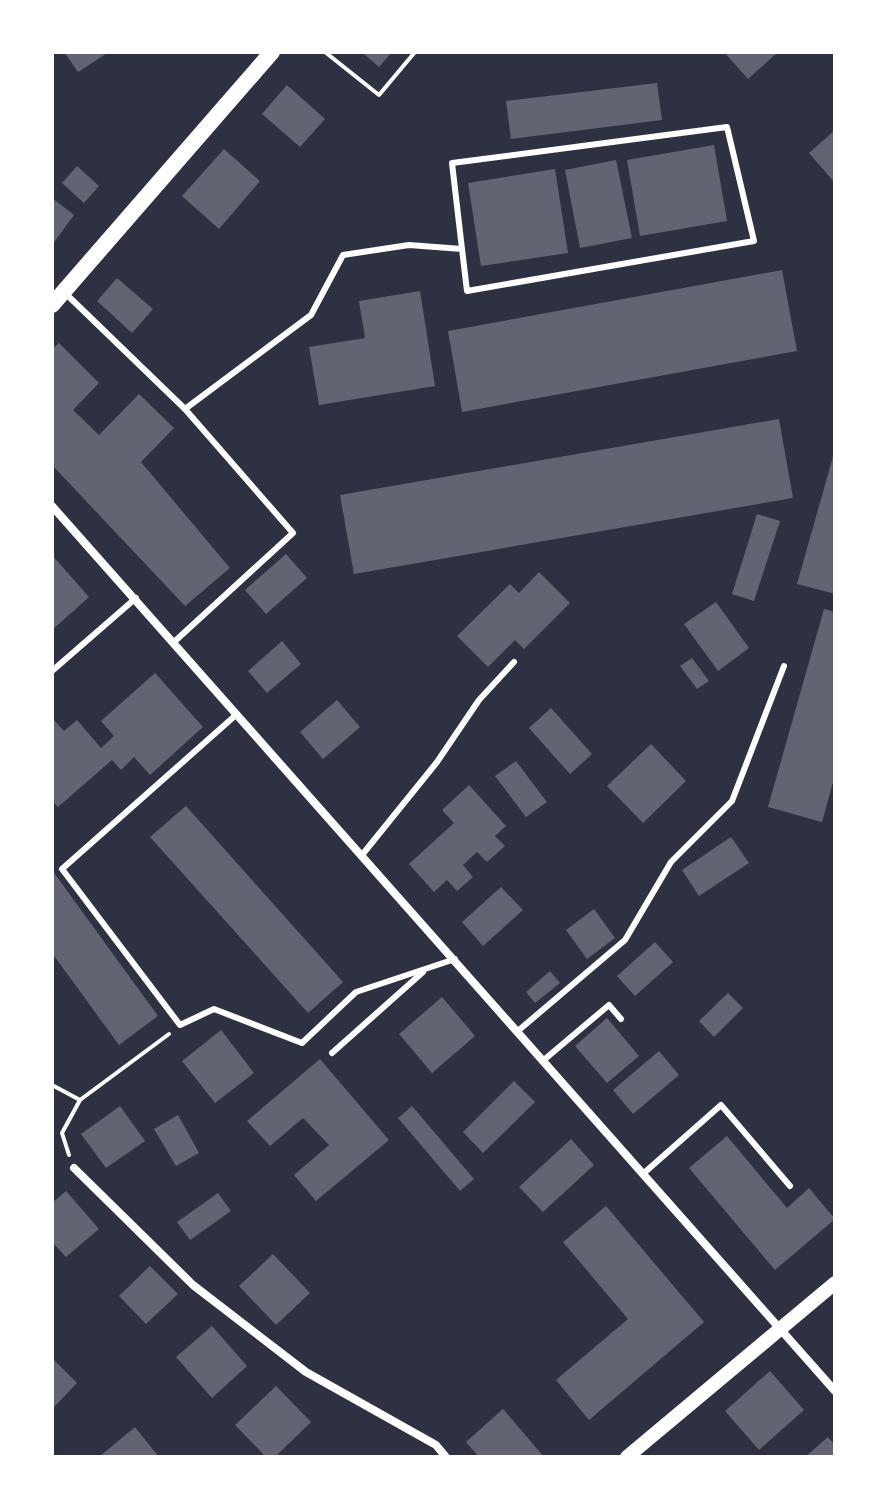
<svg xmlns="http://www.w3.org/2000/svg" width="887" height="1509" font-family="'Fira Sans Condensed',sans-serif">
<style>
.building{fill:#626471}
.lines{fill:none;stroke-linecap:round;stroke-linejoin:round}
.path{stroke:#fff;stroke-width:4}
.service{stroke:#fff;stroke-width:6}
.minor{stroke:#fff;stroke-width:8}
.tertiary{stroke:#fff;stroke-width:14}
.secondary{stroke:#fff;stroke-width:16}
</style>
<rect width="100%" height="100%" fill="#2d3142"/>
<g class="building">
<path d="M 64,52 L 109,52 L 78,72 Z"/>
<path d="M 362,52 L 392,52 L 379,67 Z"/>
<path d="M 724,52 L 778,52 L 748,79 Z"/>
<path d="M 657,83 L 662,120 L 511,139 L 506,101 Z"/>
<path d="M 287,85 L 325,119 L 300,147 L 262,114 Z"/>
<path d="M 835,130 L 835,183 L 809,153 Z"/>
<path d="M 714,145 L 727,221 L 640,236 L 627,160 Z"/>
<path d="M 224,149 L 260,181 L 219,229 L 182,196 Z"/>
<path d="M 616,160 L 632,238 L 580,248 L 565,170 Z"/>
<path d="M 77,166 L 99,186 L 84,203 L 62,183 Z"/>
<path d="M 555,169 L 568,253 L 481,266 L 468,183 Z"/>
<path d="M 52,198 L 74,215 L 52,245 Z"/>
<path d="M 782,270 L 797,351 L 462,412 L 448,331 Z"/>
<path d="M 117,278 L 153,309 L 132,333 L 97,301 Z"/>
<path d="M 420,291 L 435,386 L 319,405 L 309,347 L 365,338 L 359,301 Z"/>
<path d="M 59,343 L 99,383 L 73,410 L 99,435 L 139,394 L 174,428 L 141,462 L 230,568 L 185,606 L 52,465 L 52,349 Z"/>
<path d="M 779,419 L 793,498 L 354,574 L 340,495 Z"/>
<path d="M 834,453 L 835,454 L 835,594 L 797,584 Z"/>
<path d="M 757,514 L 780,521 L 754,601 L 732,594 Z"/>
<path d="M 286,554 L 307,578 L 266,614 L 245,590 Z"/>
<path d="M 52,555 L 89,597 L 52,630 Z"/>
<path d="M 539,572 L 570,603 L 524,649 L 515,640 L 488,667 L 457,636 L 510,584 L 519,593 Z"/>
<path d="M 716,602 L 749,648 L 718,671 L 684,624 Z"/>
<path d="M 824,609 L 835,612 L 835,775 L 822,822 L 768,807 Z"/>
<path d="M 282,641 L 301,664 L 267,693 L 248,671 Z"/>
<path d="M 692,658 L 709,681 L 697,689 L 680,666 Z"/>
<path d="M 155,673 L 203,727 L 150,775 L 134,757 L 121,770 L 112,760 L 58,807 L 52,801 L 52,718 L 64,731 L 77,720 L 101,748 L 114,736 L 101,721 Z"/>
<path d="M 337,700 L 360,727 L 323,759 L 300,732 Z"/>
<path d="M 551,708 L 592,754 L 570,774 L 529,728 Z"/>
<path d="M 651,744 L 686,781 L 643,823 L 607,786 Z"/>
<path d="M 516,761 L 547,802 L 526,817 L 495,776 Z"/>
<path d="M 469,785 L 506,826 L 495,836 L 505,846 L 487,862 L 477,852 L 463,865 L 473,877 L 457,891 L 447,880 L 434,892 L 409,864 L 454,823 L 442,810 Z"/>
<path d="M 186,806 L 343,982 L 308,1013 L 150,837 Z"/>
<path d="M 731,837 L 749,863 L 699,896 L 682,870 Z"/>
<path d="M 52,870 L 158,1016 L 119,1045 L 52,953 Z"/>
<path d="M 501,887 L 523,910 L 483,946 L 462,922 Z"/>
<path d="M 594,909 L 615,938 L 587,959 L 566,930 Z"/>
<path d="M 655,942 L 673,962 L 635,996 L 617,976 Z"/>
<path d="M 550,971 L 560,983 L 535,1003 L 526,992 Z"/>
<path d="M 728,993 L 743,1008 L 714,1037 L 699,1021 Z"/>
<path d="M 442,997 L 475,1036 L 432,1073 L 399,1034 Z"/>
<path d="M 607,1018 L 639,1056 L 607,1083 L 575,1046 Z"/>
<path d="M 221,1030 L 254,1073 L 215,1103 L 182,1061 Z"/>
<path d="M 659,1051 L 679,1075 L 633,1114 L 613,1090 Z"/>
<path d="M 320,1059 L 389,1140 L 316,1201 L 294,1175 L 329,1145 L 303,1118 L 270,1146 L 247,1121 Z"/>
<path d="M 514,1081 L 535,1102 L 483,1153 L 463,1132 Z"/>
<path d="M 120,1106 L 145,1141 L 106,1168 L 81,1134 Z"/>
<path d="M 412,1106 L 474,1179 L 460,1191 L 398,1118 Z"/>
<path d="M 178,1115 L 199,1153 L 176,1166 L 154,1129 Z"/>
<path d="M 727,1136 L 787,1208 L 809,1188 L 835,1219 L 775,1270 L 689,1168 Z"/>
<path d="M 571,1139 L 594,1165 L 543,1212 L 519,1187 Z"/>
<path d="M 66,1191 L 99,1229 L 66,1257 L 52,1242 L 52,1203 Z"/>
<path d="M 218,1193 L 231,1211 L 190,1240 L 177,1222 Z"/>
<path d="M 606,1206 L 704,1322 L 589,1420 L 556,1380 L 628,1319 L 563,1242 Z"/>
<path d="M 273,1254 L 310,1293 L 276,1325 L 239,1286 Z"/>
<path d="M 150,1266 L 178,1294 L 146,1324 L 119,1296 Z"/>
<path d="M 212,1326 L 247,1366 L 212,1398 L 176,1357 Z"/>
<path d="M 52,1358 L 77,1383 L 52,1409 Z"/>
<path d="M 770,1371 L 804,1410 L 759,1450 L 725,1411 Z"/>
<path d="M 276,1386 L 311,1422 L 275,1457 L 266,1457 L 235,1425 Z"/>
<path d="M 503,1409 L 544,1457 L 479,1457 L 466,1442 Z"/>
<path d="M 135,1427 L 159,1457 L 99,1457 Z"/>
<path d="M 828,1437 L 835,1445 L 835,1457 L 805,1457 Z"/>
</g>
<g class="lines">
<g class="path">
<path d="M 325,52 L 379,95 L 415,52"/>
<path d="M 52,1085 L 80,1100"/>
<path d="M 69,1155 L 62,1133 L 80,1100 L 169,1034"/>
</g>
<g class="service">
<path d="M 64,292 L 185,409 L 293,533 L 174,642"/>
<path d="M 185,409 L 311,315 L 343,255 L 409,245 L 462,249 L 467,291 L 754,241 L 727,127 L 452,163 L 462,249"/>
<path d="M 52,671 L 136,598"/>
<path d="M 237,714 L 62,869 L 180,1025 L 214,1009 L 302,1043 L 356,992 L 455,959"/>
<path d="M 362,855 L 437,762 L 479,700 L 514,662"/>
<path d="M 519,1030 L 625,940 L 671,862 L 732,801 L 784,666"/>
<path d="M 332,1053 L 423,972"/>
<path d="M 545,1059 L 609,1005 L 621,1019"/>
<path d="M 644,1173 L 721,1105 L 790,1186"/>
</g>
<g class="minor">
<path d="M 52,506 L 835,1391"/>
<path d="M 74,1168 L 193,1285 L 306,1372 L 436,1445 L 446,1457"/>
</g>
<path class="tertiary" d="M 627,1457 L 835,1283"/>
<path class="secondary" d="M 52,305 L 272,52"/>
</g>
<rect width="887" height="1509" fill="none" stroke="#ffffff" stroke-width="108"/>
</svg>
